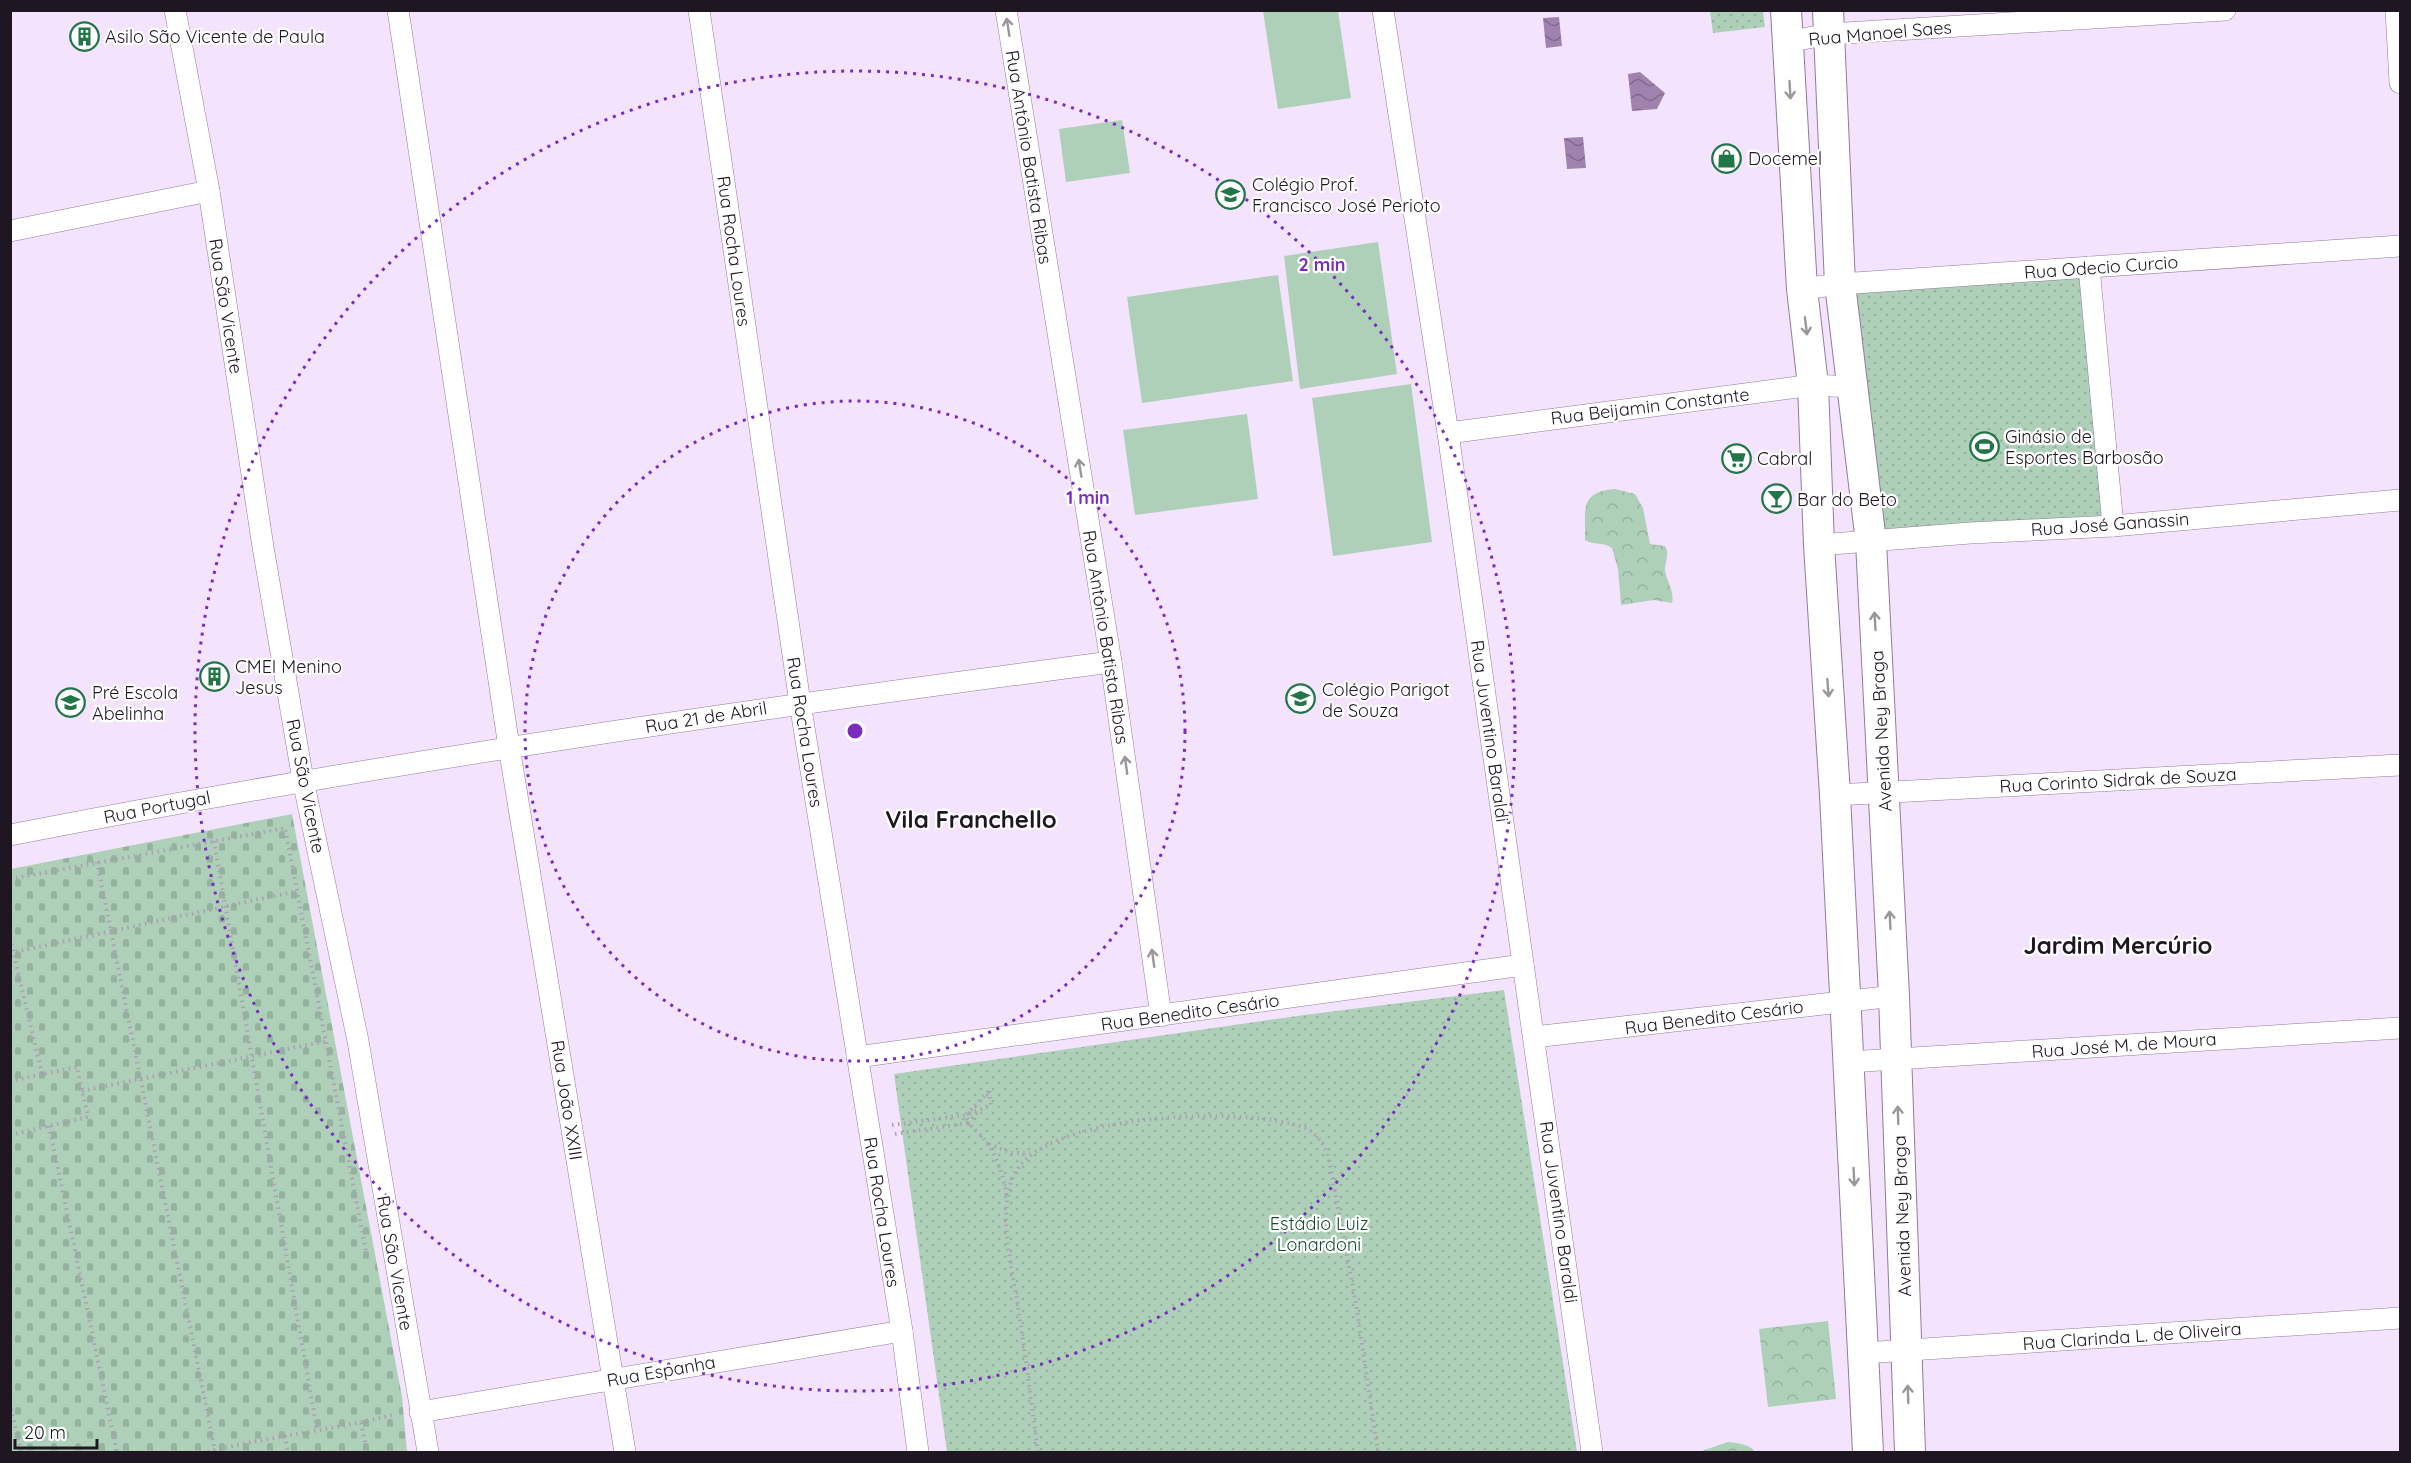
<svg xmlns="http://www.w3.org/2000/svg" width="2411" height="1463" viewBox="0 0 2411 1463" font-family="Quicksand,sans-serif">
	<defs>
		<pattern id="forest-crowns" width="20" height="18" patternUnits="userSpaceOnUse" patternTransform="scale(1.5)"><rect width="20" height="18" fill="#aed0b9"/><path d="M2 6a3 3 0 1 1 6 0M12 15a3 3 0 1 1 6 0" fill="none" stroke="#95b29f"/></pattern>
		<pattern id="cemetery-stones" width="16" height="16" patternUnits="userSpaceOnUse" patternTransform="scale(1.5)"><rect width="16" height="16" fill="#aed0b9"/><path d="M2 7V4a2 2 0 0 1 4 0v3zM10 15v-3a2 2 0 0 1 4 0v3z" fill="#95b29f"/></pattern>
		<pattern id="park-dots" width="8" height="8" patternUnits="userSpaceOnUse" patternTransform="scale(1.5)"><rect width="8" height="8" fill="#aed0b9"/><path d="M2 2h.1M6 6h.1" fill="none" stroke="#95b29f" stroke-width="1.8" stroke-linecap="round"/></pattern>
		<pattern id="water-waves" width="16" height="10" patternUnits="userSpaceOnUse" patternTransform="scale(1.5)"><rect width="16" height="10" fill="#a082ae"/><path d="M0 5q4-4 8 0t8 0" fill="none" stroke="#82698d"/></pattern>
	</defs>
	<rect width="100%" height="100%" fill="#f4e3fd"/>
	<g fill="#aed0b9">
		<path d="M1263,11H1338L1351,98L1278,109Z"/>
		<path d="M1122,120L1130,173L1066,182L1059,129Z"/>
		<path d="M1378,242L1397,374L1300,389L1284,256Z"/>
		<path d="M1278,275L1293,381L1142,403L1127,297Z"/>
		<path d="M1411,384L1432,542L1333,556L1312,398Z"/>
		<path d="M1247,414L1258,499L1135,515L1123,430Z"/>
	</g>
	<g fill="url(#forest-crowns)">
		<path d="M1615,489L1635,494L1643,508L1650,544L1665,546C1670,555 1665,560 1665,570C1666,581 1675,591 1672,603L1654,600L1621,605L1618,569L1612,548C1602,541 1595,546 1585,540C1586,511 1578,492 1615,489Z"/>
		<path d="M1828,1321L1836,1399L1768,1407L1759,1329Z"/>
		<path d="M1728,1442C1737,1443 1750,1444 1755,1452H1699Z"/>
	</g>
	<path fill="url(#cemetery-stones)" d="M292,814L402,1397L407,1452H11V869Z"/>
	<g fill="url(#park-dots)">
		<path d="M1710,11H1763L1765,27L1713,33Z"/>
		<path d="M2084,272L2106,520L1875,538L1850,291Z"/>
		<path d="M1504,990L1577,1452H947L894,1074L1304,1015Z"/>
	</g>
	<g fill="url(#water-waves)">
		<path d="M1559,17L1562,46L1546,48L1543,18Z"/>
		<path d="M1640,72L1665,93L1657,109L1632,111L1628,74Z"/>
		<path d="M1583,137L1586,168L1567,169L1564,138Z"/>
	</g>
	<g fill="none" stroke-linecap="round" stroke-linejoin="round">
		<defs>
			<g id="street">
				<path d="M175,10L209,191L263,547L303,780L358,1041L428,1452"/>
				<path d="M398,10L509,747L625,1452"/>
				<path d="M699,10L800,703L902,1331L918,1452"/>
				<path d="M1006,10L1111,662L1161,1016"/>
				<path d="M1383,10L1448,433L1592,1452"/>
				<path d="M2396,10L2400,83"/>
				<path d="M1787,42L1829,34L2225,10"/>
				<path d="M10,231L209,191"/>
				<path d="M2089,267L2113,526"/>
				<path d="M1802,289L1840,284L2400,246"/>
				<path d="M1448,433L1813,385L1852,387"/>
				<path d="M1819,545L1970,533L2113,526L2400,500"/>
				<path d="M1835,795L2400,765"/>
				<path d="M10,835C375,764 743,710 1111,662"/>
				<path d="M1534,1037L1894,996"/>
				<path d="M857,1057L1523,965"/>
				<path d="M1848,1062L2400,1028"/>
				<path d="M1863,1353L2400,1318"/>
				<path d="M420,1412L902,1331"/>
			</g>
			<g id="secondary">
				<path d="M1786,10L1802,289L1813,385L1819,545L1835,795L1868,1452"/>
				<path d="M1828,10L1840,284L1871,542L1894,996L1910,1452"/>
			</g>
		</defs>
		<use href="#street" stroke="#907c9a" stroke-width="22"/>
		<use href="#secondary" stroke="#907c9a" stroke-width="32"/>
		<g stroke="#ac9eb3" stroke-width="4" stroke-dasharray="1.5 4.5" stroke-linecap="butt">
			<path d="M214,841L317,1430"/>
			<path d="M97,862L215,1451"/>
			<path d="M10,879L285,828L367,1257"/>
			<path d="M10,938L42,1074"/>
			<path d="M10,953L297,891"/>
			<path d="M10,1081L77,1067L88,1117L10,1135"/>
			<path d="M82,1091L327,1041"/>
			<path d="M989,1091L991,1105L966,1115Z"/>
			<path d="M968,1123L979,1110"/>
			<path d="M892,1125L966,1115L968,1123"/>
			<path d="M49,1126L117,1452"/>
			<path d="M895,1134L968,1123C994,1145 1001,1165 1007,1197"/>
			<path d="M989,1144L1011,1153H1030"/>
			<path d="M10,1403L21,1452"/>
			<path d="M361,1423L367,1452"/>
			<path d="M285,1436L288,1452"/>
			<path d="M208,1452C270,1436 334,1430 396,1414"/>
			<path d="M1038,1452C1032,1406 1026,1360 1019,1313C1013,1271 998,1220 1012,1179C1036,1112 1248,1105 1305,1128C1317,1133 1322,1143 1328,1154L1356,1304L1378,1452"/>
		</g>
		<use href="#street" stroke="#fff" stroke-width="21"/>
		<use href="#secondary" stroke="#fff" stroke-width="30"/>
	</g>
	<defs><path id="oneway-shaft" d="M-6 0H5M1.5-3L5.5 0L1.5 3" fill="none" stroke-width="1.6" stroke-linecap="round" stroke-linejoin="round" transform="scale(1.5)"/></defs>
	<g stroke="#9a969b">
		<use href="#oneway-shaft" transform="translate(1008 27) rotate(-99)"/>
		<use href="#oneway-shaft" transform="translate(1790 90) rotate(87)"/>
		<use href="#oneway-shaft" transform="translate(1806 326) rotate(83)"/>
		<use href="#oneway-shaft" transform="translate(1080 468) rotate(-99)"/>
		<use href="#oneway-shaft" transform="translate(1875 621) rotate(-93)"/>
		<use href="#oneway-shaft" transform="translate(1828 688) rotate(86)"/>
		<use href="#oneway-shaft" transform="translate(1126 765) rotate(-98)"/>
		<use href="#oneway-shaft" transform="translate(1890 920) rotate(-93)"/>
		<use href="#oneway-shaft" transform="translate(1153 958) rotate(-98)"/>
		<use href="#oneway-shaft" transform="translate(1898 1115) rotate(-92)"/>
		<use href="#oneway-shaft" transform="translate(1854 1177) rotate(87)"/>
		<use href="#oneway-shaft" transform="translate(1908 1394) rotate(-92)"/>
	</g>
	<g fill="none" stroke="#7b2cbf" stroke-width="3" stroke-dasharray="3 6">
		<circle cx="855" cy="731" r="330"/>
		<circle cx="855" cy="731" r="660"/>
	</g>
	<defs>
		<symbol id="building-ring" viewBox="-11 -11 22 22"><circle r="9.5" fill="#fff" stroke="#217547" stroke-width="1.5"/><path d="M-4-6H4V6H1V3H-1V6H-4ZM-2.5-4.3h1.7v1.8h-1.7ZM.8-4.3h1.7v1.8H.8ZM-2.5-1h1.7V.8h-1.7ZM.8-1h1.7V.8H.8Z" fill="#217547"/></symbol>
		<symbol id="shop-ring" viewBox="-11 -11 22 22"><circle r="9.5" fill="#fff" stroke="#217547" stroke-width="1.5"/><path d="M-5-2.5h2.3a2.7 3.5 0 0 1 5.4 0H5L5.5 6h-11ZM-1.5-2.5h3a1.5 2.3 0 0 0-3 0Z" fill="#217547"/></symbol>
		<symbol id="school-ring" viewBox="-11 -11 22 22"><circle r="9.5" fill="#fff" stroke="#217547" stroke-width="1.5"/><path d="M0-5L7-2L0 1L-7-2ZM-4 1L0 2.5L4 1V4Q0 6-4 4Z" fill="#217547"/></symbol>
		<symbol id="stadium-ring" viewBox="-11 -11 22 22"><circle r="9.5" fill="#fff" stroke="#217547" stroke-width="1.5"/><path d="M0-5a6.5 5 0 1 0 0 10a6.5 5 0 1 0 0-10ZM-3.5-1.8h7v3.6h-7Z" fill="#217547"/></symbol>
		<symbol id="supermarket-ring" viewBox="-11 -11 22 22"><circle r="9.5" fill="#fff" stroke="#217547" stroke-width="1.5"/><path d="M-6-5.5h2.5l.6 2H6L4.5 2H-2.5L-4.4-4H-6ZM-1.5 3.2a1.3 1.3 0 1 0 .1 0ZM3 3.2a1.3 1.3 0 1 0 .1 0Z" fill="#217547"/></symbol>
		<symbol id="bar-ring" viewBox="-11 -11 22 22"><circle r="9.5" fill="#fff" stroke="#217547" stroke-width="1.5"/><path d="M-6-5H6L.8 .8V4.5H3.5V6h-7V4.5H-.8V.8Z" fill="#217547"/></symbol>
	</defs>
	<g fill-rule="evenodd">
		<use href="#building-ring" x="68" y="20" width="33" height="33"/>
		<use href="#shop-ring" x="1710" y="142" width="33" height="33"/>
		<use href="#school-ring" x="1214" y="178" width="33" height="33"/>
		<use href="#stadium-ring" x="1968" y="430" width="33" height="33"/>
		<use href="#supermarket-ring" x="1720" y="442" width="33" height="33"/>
		<use href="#bar-ring" x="1760" y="482" width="33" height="33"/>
		<use href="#building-ring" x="198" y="660" width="33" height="33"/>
		<use href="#school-ring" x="1284" y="682" width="33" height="33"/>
		<use href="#school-ring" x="54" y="686" width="33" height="33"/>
	</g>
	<g text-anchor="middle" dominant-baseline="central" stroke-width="4.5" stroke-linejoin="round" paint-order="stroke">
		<g font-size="18" fill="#1e1621" stroke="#fff">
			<text transform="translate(1880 33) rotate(-5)">Rua Manoel Saes</text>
			<text transform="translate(1029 157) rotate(81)">Rua Antônio Batista Ribas</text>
			<text transform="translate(734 251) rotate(82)">Rua Rocha Loures</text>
			<text transform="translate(2101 267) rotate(-4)">Rua Odecio Curcio</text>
			<text transform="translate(226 306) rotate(81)">Rua São Vicente</text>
			<text transform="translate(1650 406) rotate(-7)">Rua Beijamin Constante</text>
			<text transform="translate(2110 524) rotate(-4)">Rua José Ganassin</text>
			<text transform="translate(1106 637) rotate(81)">Rua Antônio Batista Ribas</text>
			<text transform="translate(706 717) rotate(-9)">Rua 21 de Abril</text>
			<text transform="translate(1490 731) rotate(82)">Rua Juventino Baraldi</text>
			<text transform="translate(1881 731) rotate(-93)">Avenida Ney Braga</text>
			<text transform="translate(805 732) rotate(81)">Rua Rocha Loures</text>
			<text transform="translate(2118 780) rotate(-3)">Rua Corinto Sidrak de Souza</text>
			<text transform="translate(306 786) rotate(79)">Rua São Vicente</text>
			<text transform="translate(157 807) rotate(-11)">Rua Portugal</text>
			<text transform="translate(1190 1012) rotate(-8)">Rua Benedito Cesário</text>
			<text transform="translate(1714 1017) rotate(-7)">Rua Benedito Cesário</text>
			<text transform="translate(2124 1045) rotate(-4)">Rua José M. de Moura</text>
			<text transform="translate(567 1100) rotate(81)">Rua João XXIII</text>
			<text transform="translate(882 1212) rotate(81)">Rua Rocha Loures</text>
			<text transform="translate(1559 1212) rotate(82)">Rua Juventino Baraldi</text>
			<text transform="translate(1902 1216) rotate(-92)">Avenida Ney Braga</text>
			<text transform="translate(395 1263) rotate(80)">Rua São Vicente</text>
			<text transform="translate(2132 1336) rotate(-4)">Rua Clarinda L. de Oliveira</text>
			<text transform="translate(661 1371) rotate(-10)">Rua Espanha</text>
		</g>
		<g font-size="18" fill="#1e1621" stroke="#fff" text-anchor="start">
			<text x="105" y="36">Asilo São Vicente de Paula</text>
			<text x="1748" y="158">Docemel</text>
			<text x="1252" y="184">Colégio Prof.<tspan x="1252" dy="21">Francisco José Perioto</tspan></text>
			<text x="2005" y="436">Ginásio de<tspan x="2005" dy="21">Esportes Barbosão</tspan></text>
			<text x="1757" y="458">Cabral</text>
			<text x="1797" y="499">Bar do Beto</text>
			<text x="235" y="666">CMEI Menino<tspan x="235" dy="21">Jesus</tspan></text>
			<text x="1322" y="689">Colégio Parigot<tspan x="1322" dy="21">de Souza</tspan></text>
			<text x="92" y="692">Pré Escola<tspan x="92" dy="21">Abelinha</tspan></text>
		</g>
		<g font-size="18" fill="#114e2d" stroke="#fff">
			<text x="1319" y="1223">Estádio Luiz<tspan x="1319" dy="21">Lonardoni</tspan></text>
		</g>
		<g font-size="24" font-weight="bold" fill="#1e1621" stroke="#fff">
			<text x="971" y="819">Vila Franchello</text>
			<text x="2118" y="945">Jardim Mercúrio</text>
		</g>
	</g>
	<circle cx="855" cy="731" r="9" fill="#7b2cbf" stroke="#fff" stroke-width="3"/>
	<g font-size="18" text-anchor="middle" font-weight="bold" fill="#7b2cbf" stroke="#fff" stroke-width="4.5" stroke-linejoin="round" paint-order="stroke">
		<text x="1322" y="271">2 min</text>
		<text x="1088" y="504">1 min</text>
	</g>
	<rect width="2411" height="1463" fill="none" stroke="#1e1621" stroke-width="24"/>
	<path d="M15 1439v9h82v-9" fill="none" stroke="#1e1621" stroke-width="3"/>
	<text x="24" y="1439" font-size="18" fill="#1e1621" stroke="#ffffff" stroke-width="4.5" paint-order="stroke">20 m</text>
</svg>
